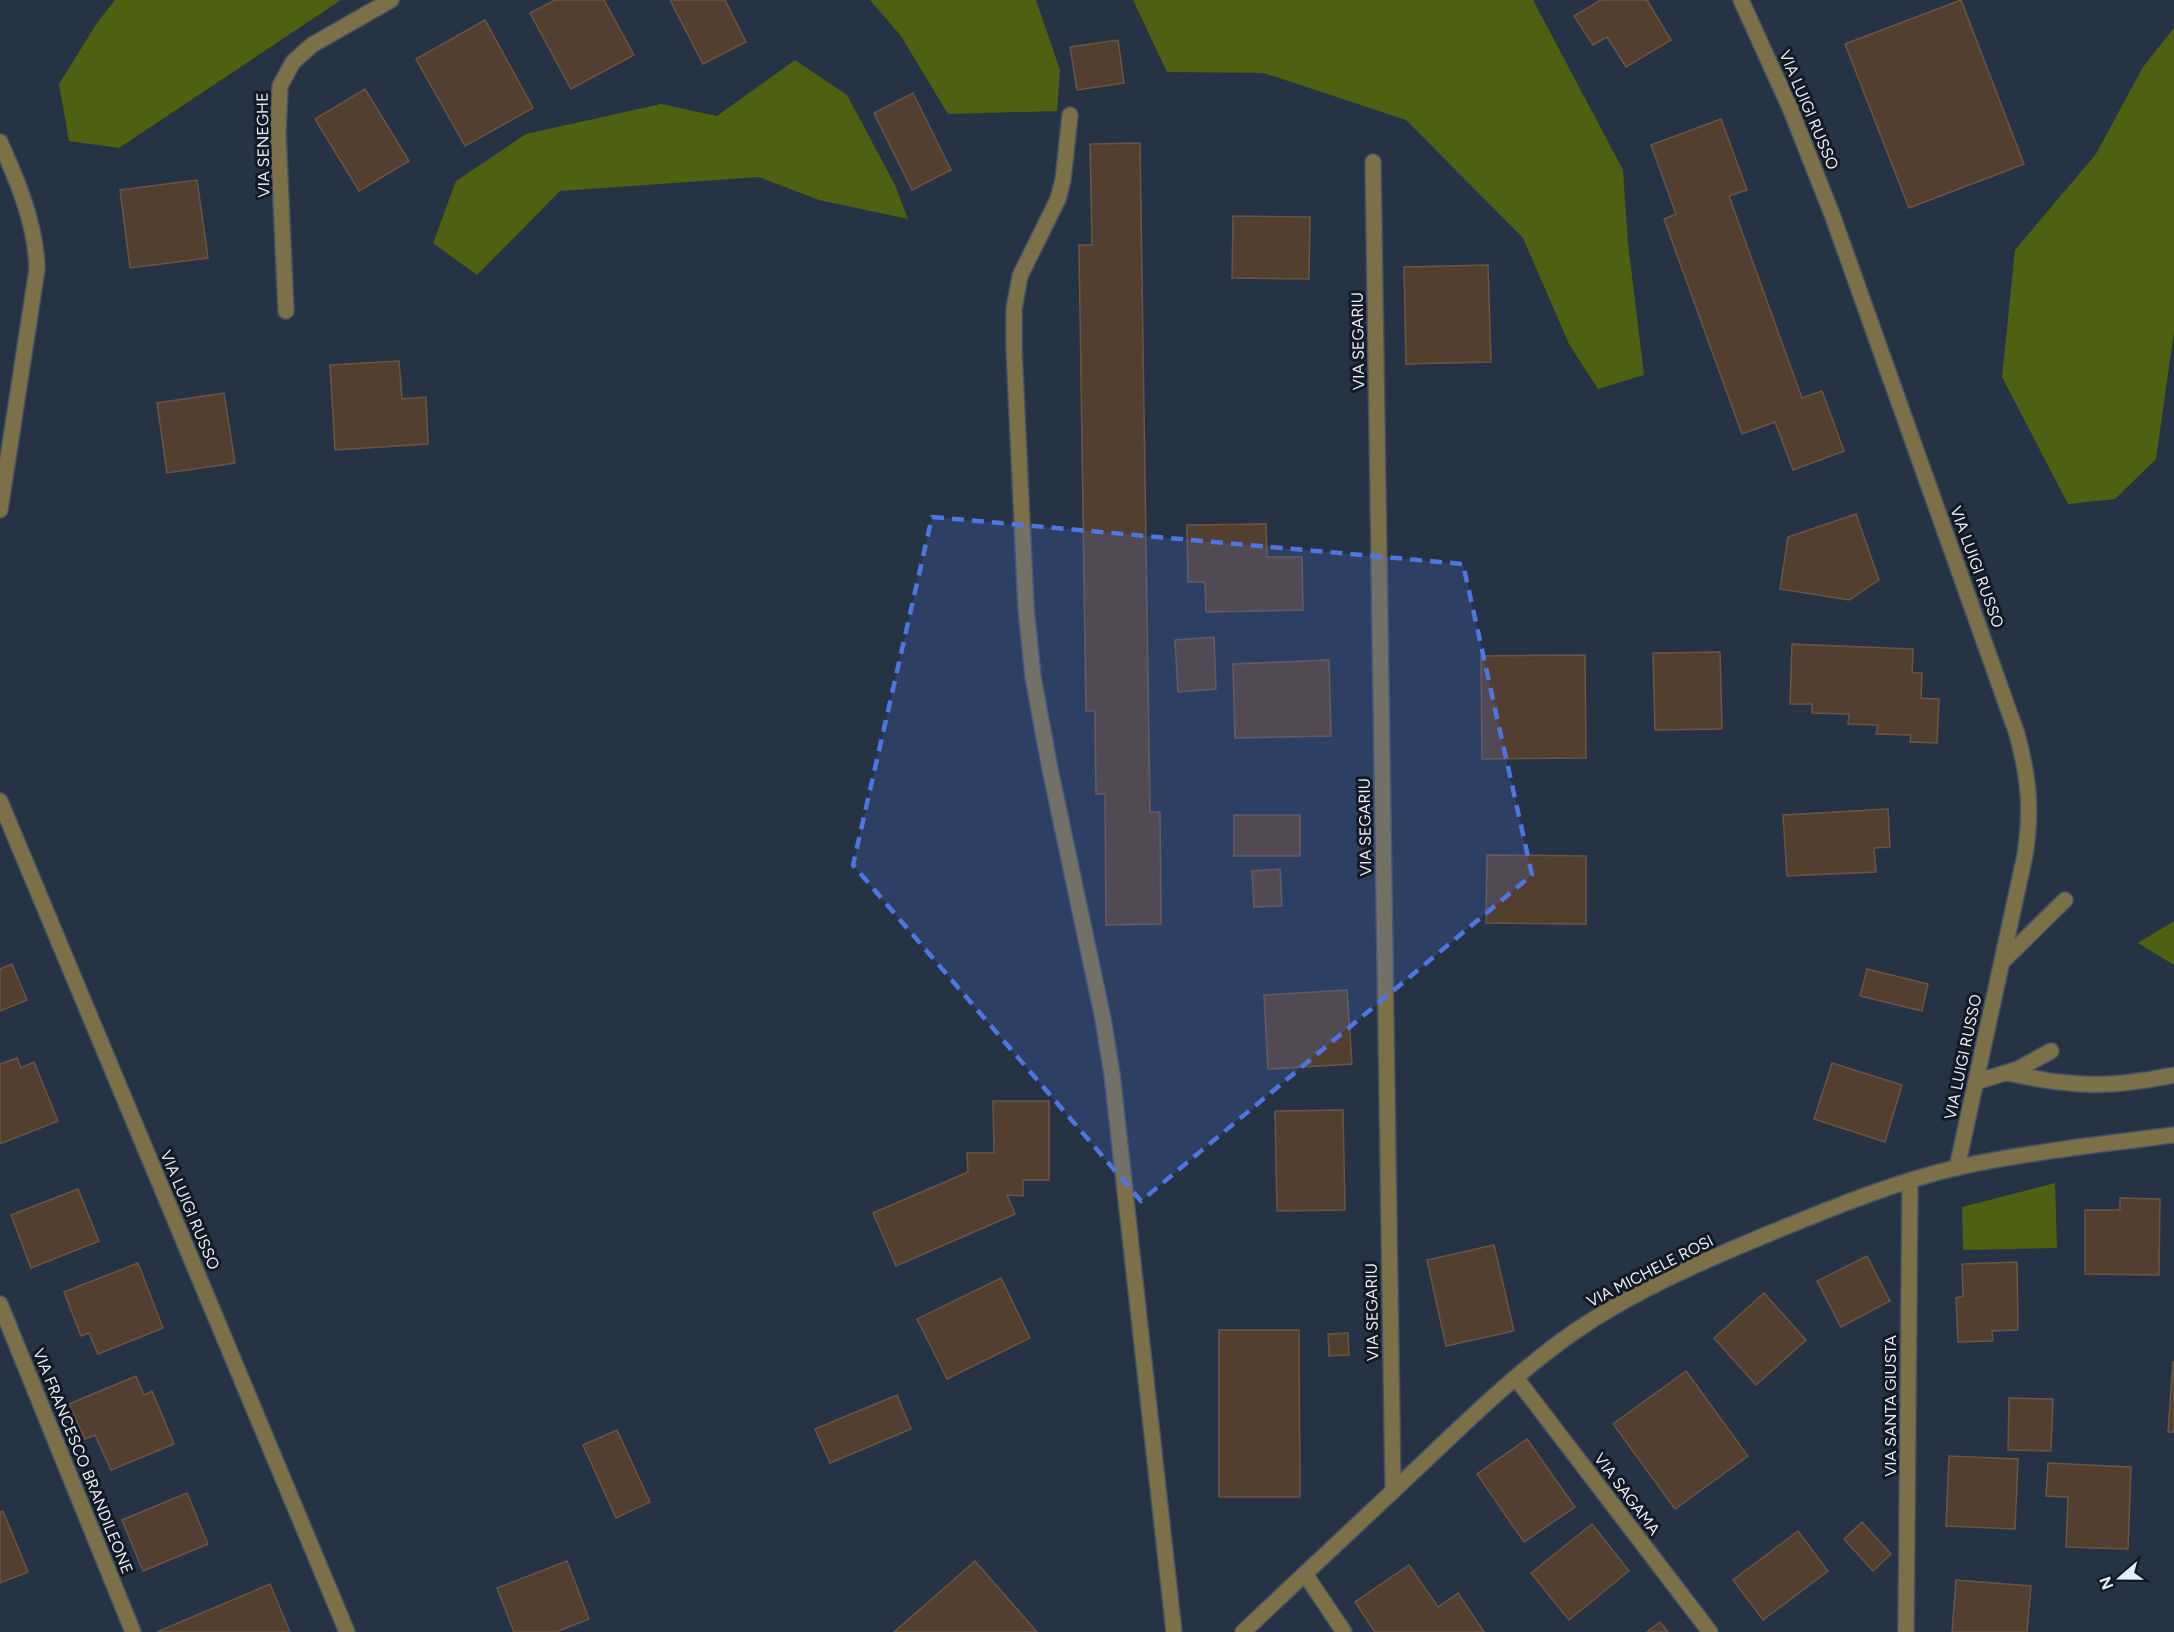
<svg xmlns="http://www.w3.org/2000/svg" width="2174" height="1632" viewBox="0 0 2174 1632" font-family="Figtree,sans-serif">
	<rect width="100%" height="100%" fill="#253345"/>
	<g fill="#4e6113">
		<path d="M115,0H341L119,148L69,141L59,84L97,23Z"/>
		<path d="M870,0H1036L1060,70L1057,111L948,114L901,36Z"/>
		<path d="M1133,0H1533L1623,170L1628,243L1644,375L1598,389L1569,344L1523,238L1406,120L1264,73L1167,72Z"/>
		<path d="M2174,28V331L2156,459L2115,499L2068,504L2002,377L2015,250L2096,154L2143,67Z"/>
		<path d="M795,60L847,95L895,185L908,219L819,200L759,177L560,191L477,275L433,243L456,181L526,134L661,104L717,116Z"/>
		<path d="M2174,921V965L2138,943Z"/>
		<path d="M2055,1183L2057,1248L1963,1250L1962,1207Z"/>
	</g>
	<g fill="#533f2f" stroke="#6a5545" stroke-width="1.5">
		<path d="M555,0H604L634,55L571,89L530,13Z"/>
		<path d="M670,0H725L746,42L703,64Z"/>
		<path d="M1601,0H1647L1671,40L1626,67L1607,37L1593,45L1574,16Z"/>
		<path d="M1961,0L2024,164L1909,208L1845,44Z"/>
		<path d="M485,20L533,108L465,146L416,59Z"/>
		<path d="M1118,40L1124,83L1077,90L1070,47Z"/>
		<path d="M365,89L409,161L359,191L315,119Z"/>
		<path d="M913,93L951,170L912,190L874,113Z"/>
		<path d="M1721,119L1747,190L1729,196L1802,398L1822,391L1844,451L1793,470L1775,422L1742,434L1664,219L1676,214L1651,145Z"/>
		<path d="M1140,143L1150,812H1160L1161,924L1106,925L1105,794H1096L1095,711H1086L1079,245H1092L1090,144Z"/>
		<path d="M197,180L208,258L130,268L120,190Z"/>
		<path d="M1233,216L1310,217L1309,279L1232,278Z"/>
		<path d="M1488,265L1491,362L1406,364L1404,267Z"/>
		<path d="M399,361L402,399L426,397L428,444L335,450L330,365Z"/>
		<path d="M224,393L235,463L167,473L157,403Z"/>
		<path d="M1856,514L1879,580L1849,600L1780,589L1788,537Z"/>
		<path d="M1266,524L1267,557H1302L1303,610L1206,612L1205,582H1188L1187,525Z"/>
		<path d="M1214,637L1216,689L1178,692L1175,640Z"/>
		<path d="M1792,644L1913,649L1912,673H1922L1921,698L1939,699L1937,743L1910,742L1911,735L1876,734L1878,725L1848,724L1849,714L1812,713V704H1790Z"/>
		<path d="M1720,652L1722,729L1655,730L1653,653Z"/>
		<path d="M1585,655L1586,758L1482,759L1481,656Z"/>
		<path d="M1329,660L1331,736L1235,738L1233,664Z"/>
		<path d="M1888,809L1890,847L1874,848L1876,872L1787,876L1783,815Z"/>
		<rect x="1234" y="815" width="66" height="41"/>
		<path d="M1487,855L1586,856V924L1486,923Z"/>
		<path d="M1280,869L1282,906L1254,907L1252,871Z"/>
		<path d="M12,964L27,1000L0,1011V969Z"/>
		<path d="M1867,969L1928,984L1922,1011L1860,996Z"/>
		<path d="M1347,990L1352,1064L1268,1069L1264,995Z"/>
		<path d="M17,1058L21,1068L34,1062L58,1121L0,1144V1064Z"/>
		<path d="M1832,1063L1902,1085L1885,1142L1814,1119Z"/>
		<path d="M993,1101H1049V1180H1023V1196L1007,1195L1015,1214L896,1266L873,1213L968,1172L967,1153H994Z"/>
		<path d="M1343,1110L1345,1210L1277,1211L1275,1111Z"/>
		<path d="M78,1189L99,1241L31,1268L11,1215Z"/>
		<path d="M2120,1198L2160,1199L2159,1275L2085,1274V1210H2120Z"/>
		<path d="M1494,1245L1514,1331L1446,1346L1427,1260Z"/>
		<path d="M1867,1256L1890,1301L1841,1327L1817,1281Z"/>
		<path d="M2017,1262L2018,1330L1992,1331L1993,1341L1958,1342L1956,1298L1963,1296L1962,1264Z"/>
		<path d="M138,1263L163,1328L98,1354L89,1333L81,1336L64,1292Z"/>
		<path d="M1001,1278L1030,1338L947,1379L917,1319Z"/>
		<path d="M1764,1293L1806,1340L1756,1385L1714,1338Z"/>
		<path d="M1219,1330H1299L1300,1497H1219Z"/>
		<path d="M1348,1333L1349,1355L1329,1356L1328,1334Z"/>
		<path d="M2173,1362H2174V1432H2168Z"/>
		<path d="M1686,1371L1748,1456L1675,1509L1613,1424Z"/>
		<path d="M136,1376L144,1395L152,1391L174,1444L111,1470L95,1435L85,1439L69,1404Z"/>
		<path d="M897,1395L911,1429L830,1463L815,1429Z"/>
		<path d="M2009,1398L2053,1399L2051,1451L2008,1450Z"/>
		<path d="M617,1430L650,1502L616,1518L583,1445Z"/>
		<path d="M1527,1439L1575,1507L1524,1542L1477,1474Z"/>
		<path d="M1949,1456L2018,1459L2015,1529L1946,1526Z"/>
		<path d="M2048,1463L2131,1467L2128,1549L2066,1547L2068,1497L2046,1496Z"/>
		<path d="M187,1493L208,1544L143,1571L122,1520Z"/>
		<path d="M3,1511L28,1572L0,1583V1512Z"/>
		<path d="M1862,1522L1891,1554L1873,1571L1844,1539Z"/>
		<path d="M1592,1524L1629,1571L1569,1620L1531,1573Z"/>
		<path d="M1798,1531L1828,1571L1763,1620L1733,1580Z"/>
		<path d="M567,1561L589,1619L556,1632H514L497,1588Z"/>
		<path d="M975,1561L1037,1632H894Z"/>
		<path d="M1409,1565L1438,1607L1458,1593L1484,1632H1375L1355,1602Z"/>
		<path d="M1956,1580L2031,1586L2027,1632H1952Z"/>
		<path d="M270,1584L290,1632H157Z"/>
		<path d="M1660,1622L1668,1632H1647Z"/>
	</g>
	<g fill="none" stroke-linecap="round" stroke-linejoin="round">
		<defs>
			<path id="service" d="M2007,1073C2041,1080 2074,1086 2109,1084C2131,1083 2153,1079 2174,1075"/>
			<g id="minor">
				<path d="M1741,0L1790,108L1833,217L2017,734C2029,779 2032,809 2025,855L1957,1168"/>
				<path d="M1070,115L1063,180L1058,199L1020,276L1014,309V349L1026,608L1033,677L1050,769L1103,1019L1112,1074L1174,1632"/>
				<path d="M0,142C18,182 36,225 37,269L0,510"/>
				<path d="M1373,162L1393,1490"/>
				<path d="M286,311L278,134L280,86L293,62L312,45L391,0"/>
				<path d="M0,801L347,1632"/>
				<path d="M2003,961L2065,900"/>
				<path d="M1976,1082L2018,1069L2051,1051"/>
				<path d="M0,1304L133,1632"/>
				<path d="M1516,1378L1710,1632"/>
				<path d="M1305,1574L1344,1632"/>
				<path d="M1906,1632L1910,1181"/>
			</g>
			<path id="tertiary" d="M1243,1632C1304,1574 1365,1517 1426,1460C1473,1415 1521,1369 1574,1332C1635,1290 1705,1260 1773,1232C1834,1207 1895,1182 1959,1167C2030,1152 2102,1144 2174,1135"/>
		</defs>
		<use href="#service" stroke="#445162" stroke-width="18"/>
		<use href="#minor" stroke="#445162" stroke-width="18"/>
		<use href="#tertiary" stroke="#445162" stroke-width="18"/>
		<use href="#service" stroke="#7c7049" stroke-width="15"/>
		<use href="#minor" stroke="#7c7049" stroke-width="15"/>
		<use href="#tertiary" stroke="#7c7049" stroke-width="15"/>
	</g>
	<path fill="#4f76e0" fill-opacity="0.2" stroke="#4f76e0" stroke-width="4.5" stroke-dasharray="12 8" stroke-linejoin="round" d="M932,517L1463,564L1532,875L1141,1201L853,865Z"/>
	<g text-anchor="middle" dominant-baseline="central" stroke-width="6" stroke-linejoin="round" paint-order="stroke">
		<g font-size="16" fill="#e5edf9" stroke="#141a23">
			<text transform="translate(1809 110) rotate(67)">VIA LUIGI RUSSO</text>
			<text transform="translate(263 145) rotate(-91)">VIA SENEGHE</text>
			<text transform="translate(1358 341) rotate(-91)">VIA SEGARIU</text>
			<text transform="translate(1977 567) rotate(70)">VIA LUIGI RUSSO</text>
			<text transform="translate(1365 827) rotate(-91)">VIA SEGARIU</text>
			<text transform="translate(1963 1057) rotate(-78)">VIA LUIGI RUSSO</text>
			<text transform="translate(190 1210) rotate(67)">VIA LUIGI RUSSO</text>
			<text transform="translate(1650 1271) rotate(-27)">VIA MICHELE ROSI</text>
			<text transform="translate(1372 1312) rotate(-91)">VIA SEGARIU</text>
			<text transform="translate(1890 1406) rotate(-90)">VIA SANTA GIUSTA</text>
			<text transform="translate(83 1461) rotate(68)">VIA FRANCESCO BRANDILEONE</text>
			<text transform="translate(1627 1494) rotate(53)">VIA SAGAMA</text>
		</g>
	</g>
	<g transform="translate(2120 1578) rotate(250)" stroke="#141a23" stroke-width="4.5" paint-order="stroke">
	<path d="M0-4.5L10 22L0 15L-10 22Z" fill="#e5edf9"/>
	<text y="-9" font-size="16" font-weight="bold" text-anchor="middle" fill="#e5edf9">N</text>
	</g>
</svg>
